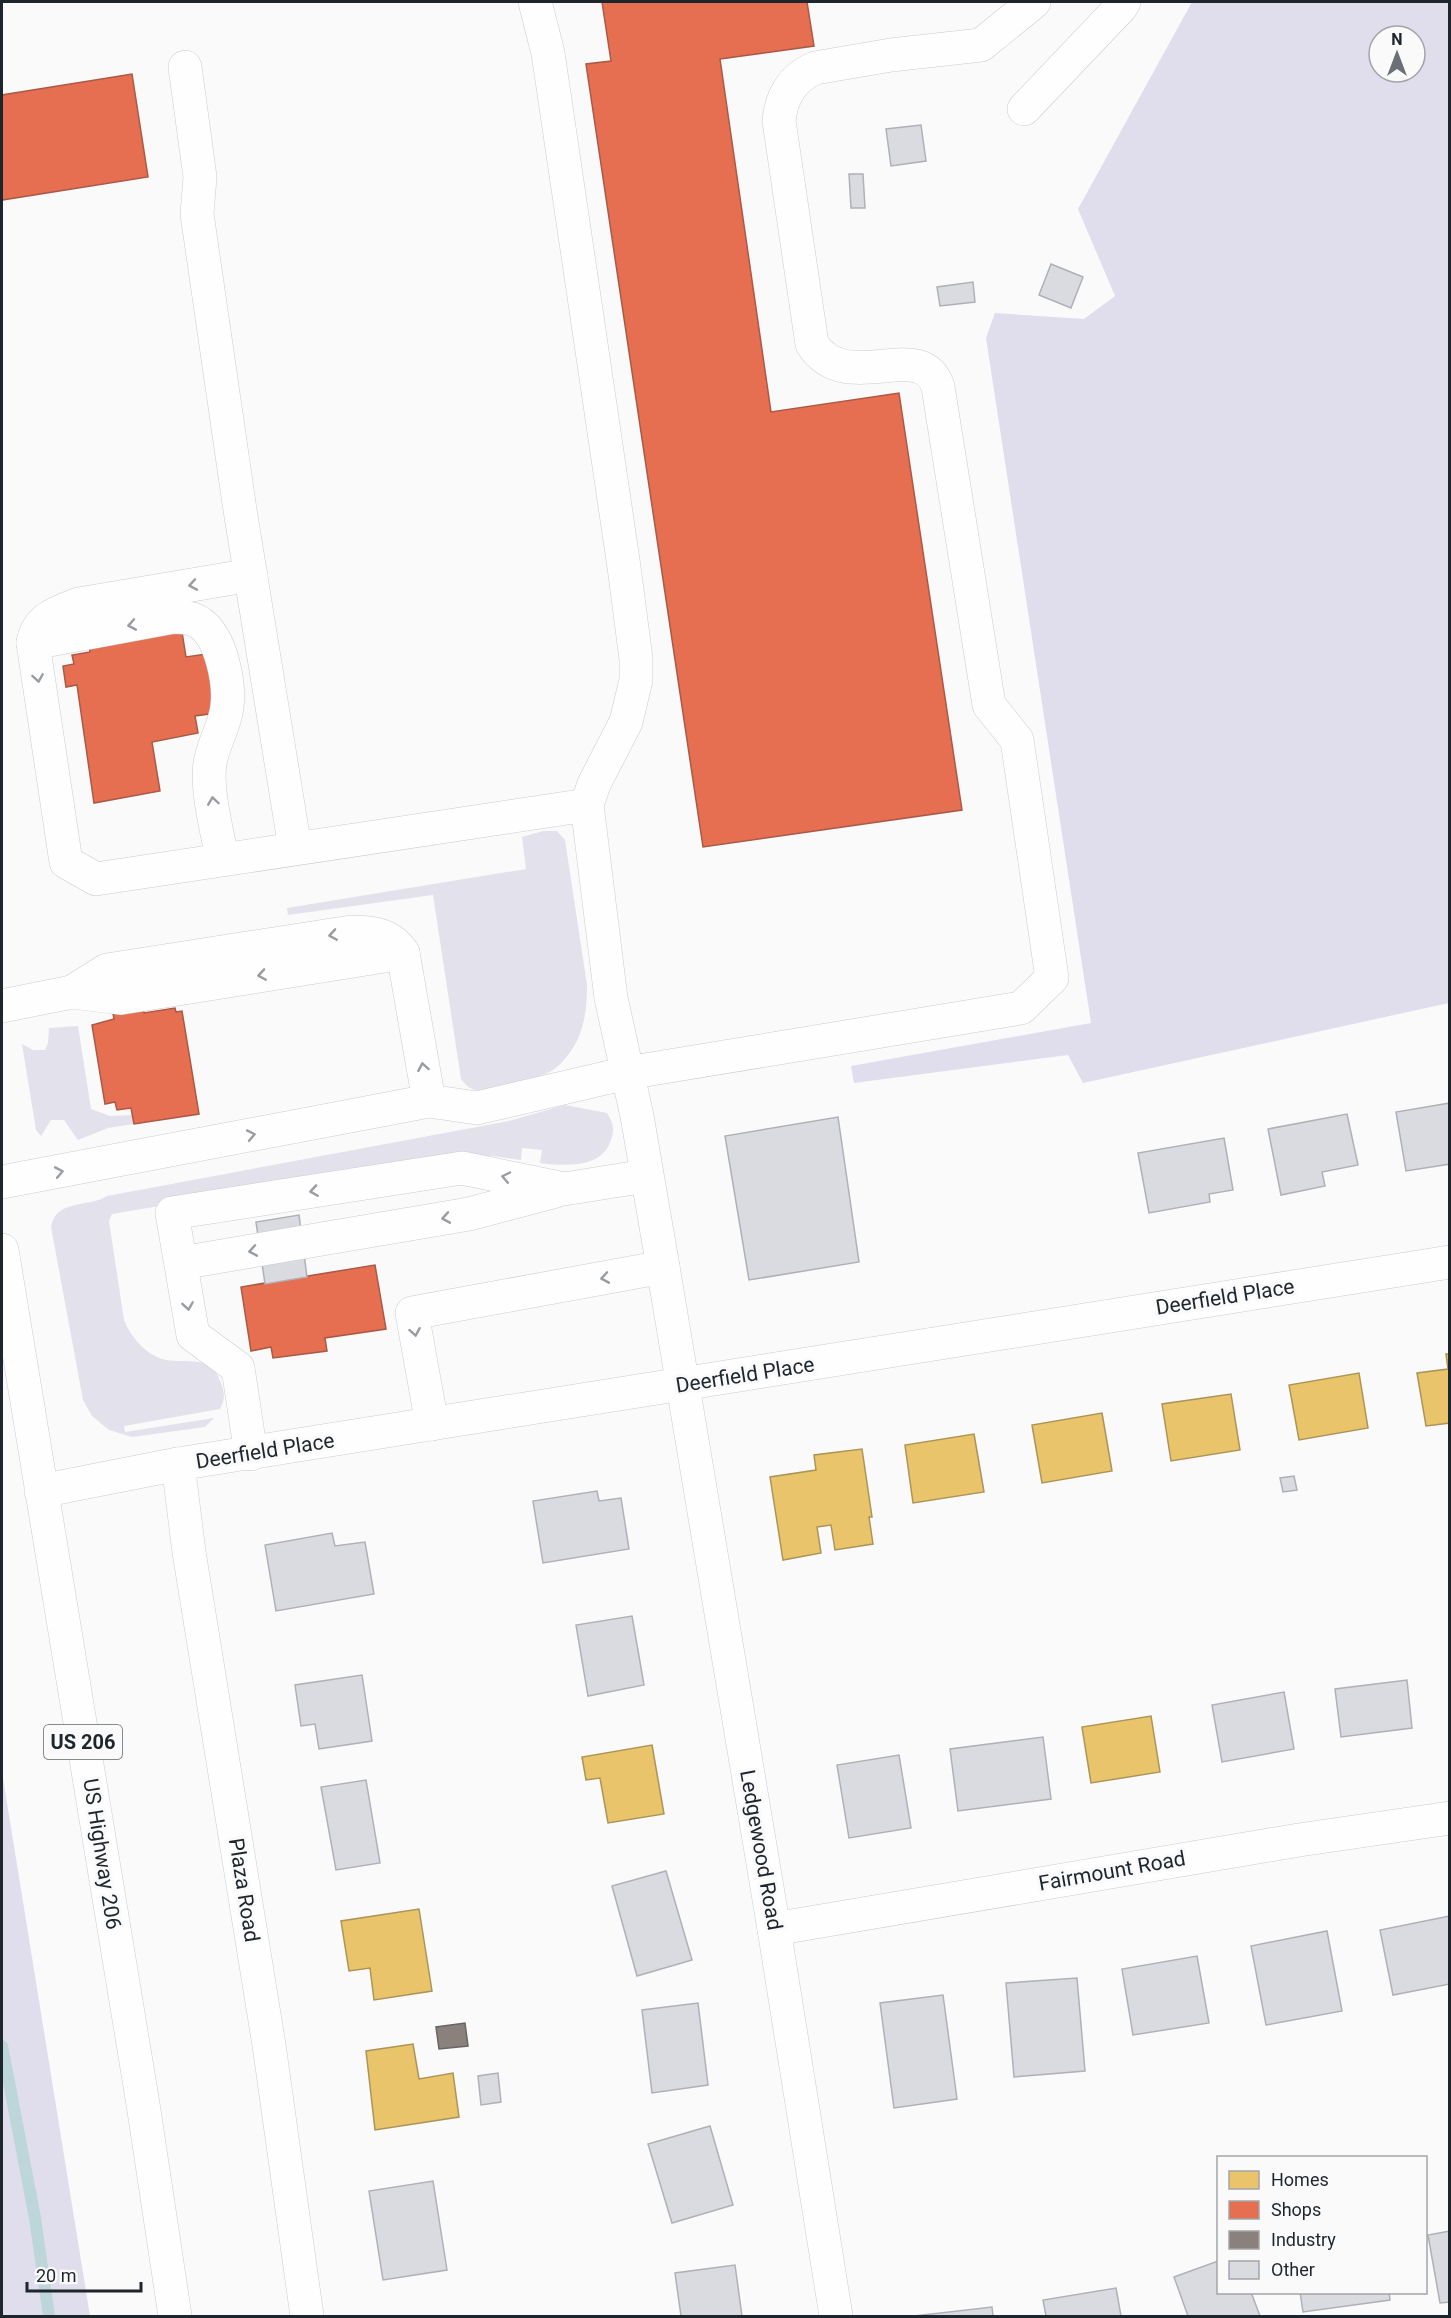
<svg xmlns="http://www.w3.org/2000/svg" width="1451" height="2318" viewBox="0 0 1451 2318" font-family="Roboto,sans-serif">
	<rect width="100%" height="100%" fill="#fafafa"/>
	<g fill="#e3e2ec">
		<path d="M543,831H557L565,840L587,985C587,1015 583,1040 562,1062C557,1068 550,1072 543,1075C534,1079 485,1091 476,1090C469,1089 465,1084 461,1079L433,895L288,915L287,908L526,869L522,837Z"/>
		<path d="M78,1026L91,1109L110,1116L132,1115L134,1124L108,1128L78,1140L64,1120H51L41,1136L36,1130L22,1044L33,1050H45L48,1043L49,1028Z"/>
		<path d="M565,1105L607,1113C613,1122 615,1129 611,1140C602,1169 564,1166 540,1163L542,1150L522,1148L521,1160L492,1156H457L112,1214L109,1221L124,1320C130,1335 142,1350 157,1357C180,1368 210,1349 221,1383C225,1393 225,1400 220,1409L124,1426L125,1432L214,1418L205,1427L132,1437L109,1430L92,1416L83,1400L51,1227C56,1199 87,1208 107,1196L509,1121Z"/>
	</g>
	<g fill="#e0dded" fill-rule="evenodd">
		<path d="M1192,2H1449V1003L1083,1083L1068,1055L854,1083L851,1066L1091,1023L986,338L995,313L1084,319L1115,296L1078,209ZM1379,36H1415V72H1379Z"/>
		<path d="M2,1772L90,2316H2Z"/>
	</g>
	<g fill="#e9c46a" stroke="#ac9458" stroke-width="1.5">
		<path d="M1446,1354H1450V1423L1426,1426L1417,1373L1448,1369Z"/>
		<path d="M1359,1373L1368,1428L1299,1440L1289,1385Z"/>
		<path d="M1231,1394L1240,1450L1171,1461L1162,1404Z"/>
		<path d="M1102,1413L1112,1471L1042,1483L1032,1425Z"/>
		<path d="M974,1434L984,1492L913,1503L905,1445Z"/>
		<path d="M862,1449L872,1517H869L873,1544L835,1550L831,1525L817,1527L821,1553L783,1560L770,1477L816,1470L814,1455Z"/>
		<path d="M1151,1716L1160,1772L1091,1783L1082,1727Z"/>
		<path d="M652,1745L664,1814L608,1823L600,1778L586,1780L582,1757Z"/>
		<path d="M419,1909L432,1991L374,2000L370,1968L349,1971L341,1921Z"/>
		<path d="M413,2044L419,2079L453,2073L459,2117L375,2130L366,2051Z"/>
	</g>
	<g fill="#e76f51" stroke="#aa5946" stroke-width="1.5">
		<path d="M602,2H807L814,46L720,59L771,412L899,393L962,810L703,847L586,64L611,61Z"/>
		<path d="M132,74L148,177L2,200V95Z"/>
		<path d="M182,632L186,657L206,654L216,713L195,716L198,733L152,742L160,791L94,803L77,685L66,687L63,666L74,664L72,655L90,652L87,634Z"/>
		<path d="M142,1002L144,1013L175,1008L176,1012L182,1011L199,1114L134,1124L131,1108L117,1110L115,1102L105,1104L92,1025L114,1019L112,1008Z"/>
		<path d="M375,1265L386,1329L325,1338L327,1351L273,1358L271,1347L251,1351L241,1287Z"/>
	</g>
	<path fill="#8a817c" stroke="#696564" stroke-width="1.5" d="M465,2023L468,2046L439,2049L436,2027Z"/>
	<g fill="none" stroke-linecap="round" stroke-linejoin="round">
		<path stroke="#bcd6da" stroke-width="12" d="M2,2046L35,2218L49,2316"/>
	</g>
	<g fill="#d9dbe0" stroke="#afb1b6" stroke-width="1.5">
		<path d="M921,125L926,161L891,166L886,129Z"/>
		<path d="M849,174H863L865,208H851Z"/>
		<path d="M1051,264L1083,277L1071,308L1039,295Z"/>
		<path d="M973,282L975,302L940,306L937,287Z"/>
		<path d="M1450,1103V1164L1406,1171L1396,1112Z"/>
		<path d="M1347,1114L1358,1165L1322,1172L1325,1186L1281,1195L1268,1129Z"/>
		<path d="M838,1117L859,1262L749,1280L725,1136Z"/>
		<path d="M1224,1138L1233,1190L1209,1194L1210,1202L1149,1213L1138,1153Z"/>
		<path d="M299,1215L307,1277L265,1284L256,1222Z"/>
		<path d="M1294,1476L1297,1490L1283,1492L1280,1478Z"/>
		<path d="M597,1491L599,1501L621,1498L629,1549L543,1563L533,1501Z"/>
		<path d="M332,1533L335,1546L365,1542L374,1594L276,1611L265,1545Z"/>
		<path d="M632,1616L644,1685L588,1696L576,1625Z"/>
		<path d="M362,1675L372,1741L319,1749L315,1724L301,1726L295,1685Z"/>
		<path d="M1407,1680L1412,1728L1341,1737L1335,1689Z"/>
		<path d="M1284,1692L1294,1749L1222,1762L1212,1705Z"/>
		<path d="M1043,1737L1051,1799L958,1811L950,1749Z"/>
		<path d="M899,1755L911,1828L849,1838L837,1765Z"/>
		<path d="M366,1780L380,1863L336,1870L321,1787Z"/>
		<path d="M666,1871L692,1960L637,1976L612,1886Z"/>
		<path d="M1450,1916V1984L1393,1995L1380,1930Z"/>
		<path d="M1327,1931L1342,2011L1266,2025L1251,1946Z"/>
		<path d="M1197,1956L1209,2023L1133,2035L1122,1969Z"/>
		<path d="M1077,1978L1085,2071L1014,2077L1006,1983Z"/>
		<path d="M943,1995L957,2099L894,2108L880,2003Z"/>
		<path d="M698,2003L708,2085L652,2093L642,2010Z"/>
		<path d="M498,2073L501,2102L481,2105L478,2076Z"/>
		<path d="M710,2126L733,2205L672,2223L648,2144Z"/>
		<path d="M433,2181L447,2270L383,2280L369,2191Z"/>
		<path d="M1450,2231V2302L1440,2303L1428,2235Z"/>
		<path d="M1218,2261V2292H1251L1260,2316H1188L1174,2277Z"/>
		<path d="M735,2265L742,2316H681L675,2273Z"/>
		<path d="M1116,2288L1121,2316H1046L1043,2300Z"/>
		<path d="M1300,2292H1389L1390,2300L1303,2312Z"/>
		<path d="M992,2307L993,2316H914Z"/>
	</g>
	<g fill="none" stroke-linecap="round" stroke-linejoin="round">
		<defs>
			<g id="minor">
				<path d="M535,2L548,53L624,567L636,659V680L626,722L594,784L587,805L611,998L637,1116L663,1267L774,1929L836,2316"/>
				<path d="M185,67L200,177L197,214L240,510L295,848"/>
				<path d="M1024,109L1121,7L1124,2"/>
				<path d="M251,575L79,604C58,612 37,618 33,643L66,862L96,879L587,805"/>
				<path d="M33,643L173,617C183,617 192,617 200,623C221,637 230,682 227,707C225,726 213,744 210,763C206,791 217,830 222,858"/>
				<path d="M72,992L121,998L403,953"/>
				<path d="M2,1006L72,992L107,970L351,932C372,932 391,934 403,953L429,1101L2,1182"/>
				<path d="M429,1101L477,1108L627,1073L1021,1008L1052,978L1017,740L989,705L938,387C921,335 847,398 812,344L779,121C781,97 792,78 815,68L891,55L981,45L1034,2"/>
				<path d="M181,1263L469,1214L556,1191"/>
				<path d="M432,1424L412,1313L663,1267"/>
				<path d="M251,1454L238,1368L193,1335L172,1213L462,1168L564,1189L646,1176"/>
				<path d="M178,1464L189,1552L269,2045L307,2316"/>
				<path d="M41,1491L178,1464L1450,1262"/>
				<path d="M774,1929L1299,1840L1450,1818"/>
			</g>
			<path id="highway" d="M2,1250L143,2104L175,2316"/>
		</defs>
		<use href="#minor" stroke="#c8ccd0" stroke-width="34"/>
		<use href="#highway" stroke="#c8ccd0" stroke-width="34"/>
		<use href="#minor" stroke="#fefefe" stroke-width="33"/>
		<use href="#highway" stroke="#fefefe" stroke-width="33"/>
	</g>
	<defs><path id="oneway-chevron" d="M-2-3.5L2.5 0L-2 3.5" fill="none" stroke-width="1.6" stroke-linecap="round" stroke-linejoin="round" transform="scale(1.5)"/></defs>
	<g stroke="#999ca0">
		<use href="#oneway-chevron" transform="translate(193 585) rotate(170)"/>
		<use href="#oneway-chevron" transform="translate(132 625) rotate(170)"/>
		<use href="#oneway-chevron" transform="translate(38 678) rotate(81)"/>
		<use href="#oneway-chevron" transform="translate(213 801) rotate(-98)"/>
		<use href="#oneway-chevron" transform="translate(333 935) rotate(171)"/>
		<use href="#oneway-chevron" transform="translate(262 975) rotate(171)"/>
		<use href="#oneway-chevron" transform="translate(423 1067) rotate(-100)"/>
		<use href="#oneway-chevron" transform="translate(251 1135) rotate(-11)"/>
		<use href="#oneway-chevron" transform="translate(59 1172) rotate(-11)"/>
		<use href="#oneway-chevron" transform="translate(506 1177) rotate(-168)"/>
		<use href="#oneway-chevron" transform="translate(314 1191) rotate(171)"/>
		<use href="#oneway-chevron" transform="translate(446 1218) rotate(170)"/>
		<use href="#oneway-chevron" transform="translate(253 1251) rotate(170)"/>
		<use href="#oneway-chevron" transform="translate(605 1278) rotate(170)"/>
		<use href="#oneway-chevron" transform="translate(188 1306) rotate(81)"/>
		<use href="#oneway-chevron" transform="translate(415 1332) rotate(80)"/>
	</g>
	<g text-anchor="middle" dominant-baseline="central" stroke-width="6" stroke-linejoin="round" paint-order="stroke">
		<rect fill="#fafafa" stroke="#5f656a" stroke-width="1.5" x="44" y="1725" width="78" height="34" rx="4.5"/>
		<g font-size="20" font-weight="bold" fill="#1d252d">
			<text x="83" y="1742">US 206</text>
		</g>
		<g font-size="21" fill="#1d252d" stroke="#fafafa">
			<text transform="translate(1225 1297) rotate(-9)">Deerfield Place</text>
			<text transform="translate(745 1375) rotate(-9)">Deerfield Place</text>
			<text transform="translate(265 1451) rotate(-9)">Deerfield Place</text>
			<text transform="translate(761 1850) rotate(80)">Ledgewood Road</text>
			<text transform="translate(102 1854) rotate(81)">US Highway 206</text>
			<text transform="translate(1112 1871) rotate(-10)">Fairmount Road</text>
			<text transform="translate(244 1890) rotate(81)">Plaza Road</text>
		</g>
	</g>
	<rect width="1451" height="2318" fill="none" stroke="#1d252d" stroke-width="6"/>
	<rect x="1217" y="2156" width="210" height="138" fill="#fafafa" stroke="#a2a5a8" stroke-width="1.5"/>
	<rect x="1229" y="2171" width="30" height="18" fill="#e9c46a" stroke="#a2a5a8" stroke-width="1.5"/>
	<text x="1271" y="2186" font-size="18" fill="#1d252d">Homes</text>
	<rect x="1229" y="2201" width="30" height="18" fill="#e76f51" stroke="#a2a5a8" stroke-width="1.5"/>
	<text x="1271" y="2216" font-size="18" fill="#1d252d">Shops</text>
	<rect x="1229" y="2231" width="30" height="18" fill="#8a817c" stroke="#a2a5a8" stroke-width="1.5"/>
	<text x="1271" y="2246" font-size="18" fill="#1d252d">Industry</text>
	<rect x="1229" y="2261" width="30" height="18" fill="#d9dbe0" stroke="#a2a5a8" stroke-width="1.5"/>
	<text x="1271" y="2276" font-size="18" fill="#1d252d">Other</text>
	<g transform="translate(1397 54)"><circle r="28" fill="#fafafa" stroke="#a2a5a8" stroke-width="1.5"/>
	<path d="M0-4.5L10 22L0 15L-10 22Z" fill="#6a7075"/>
	<text y="-9" font-size="16" font-weight="bold" text-anchor="middle" fill="#1d252d">N</text>
	</g>
	<path d="M27 2282v9h114v-9" fill="none" stroke="#1d252d" stroke-width="3"/>
	<text x="36" y="2282" font-size="18" fill="#1d252d" stroke="#fafafa" stroke-width="4.5" paint-order="stroke">20 m</text>
</svg>
